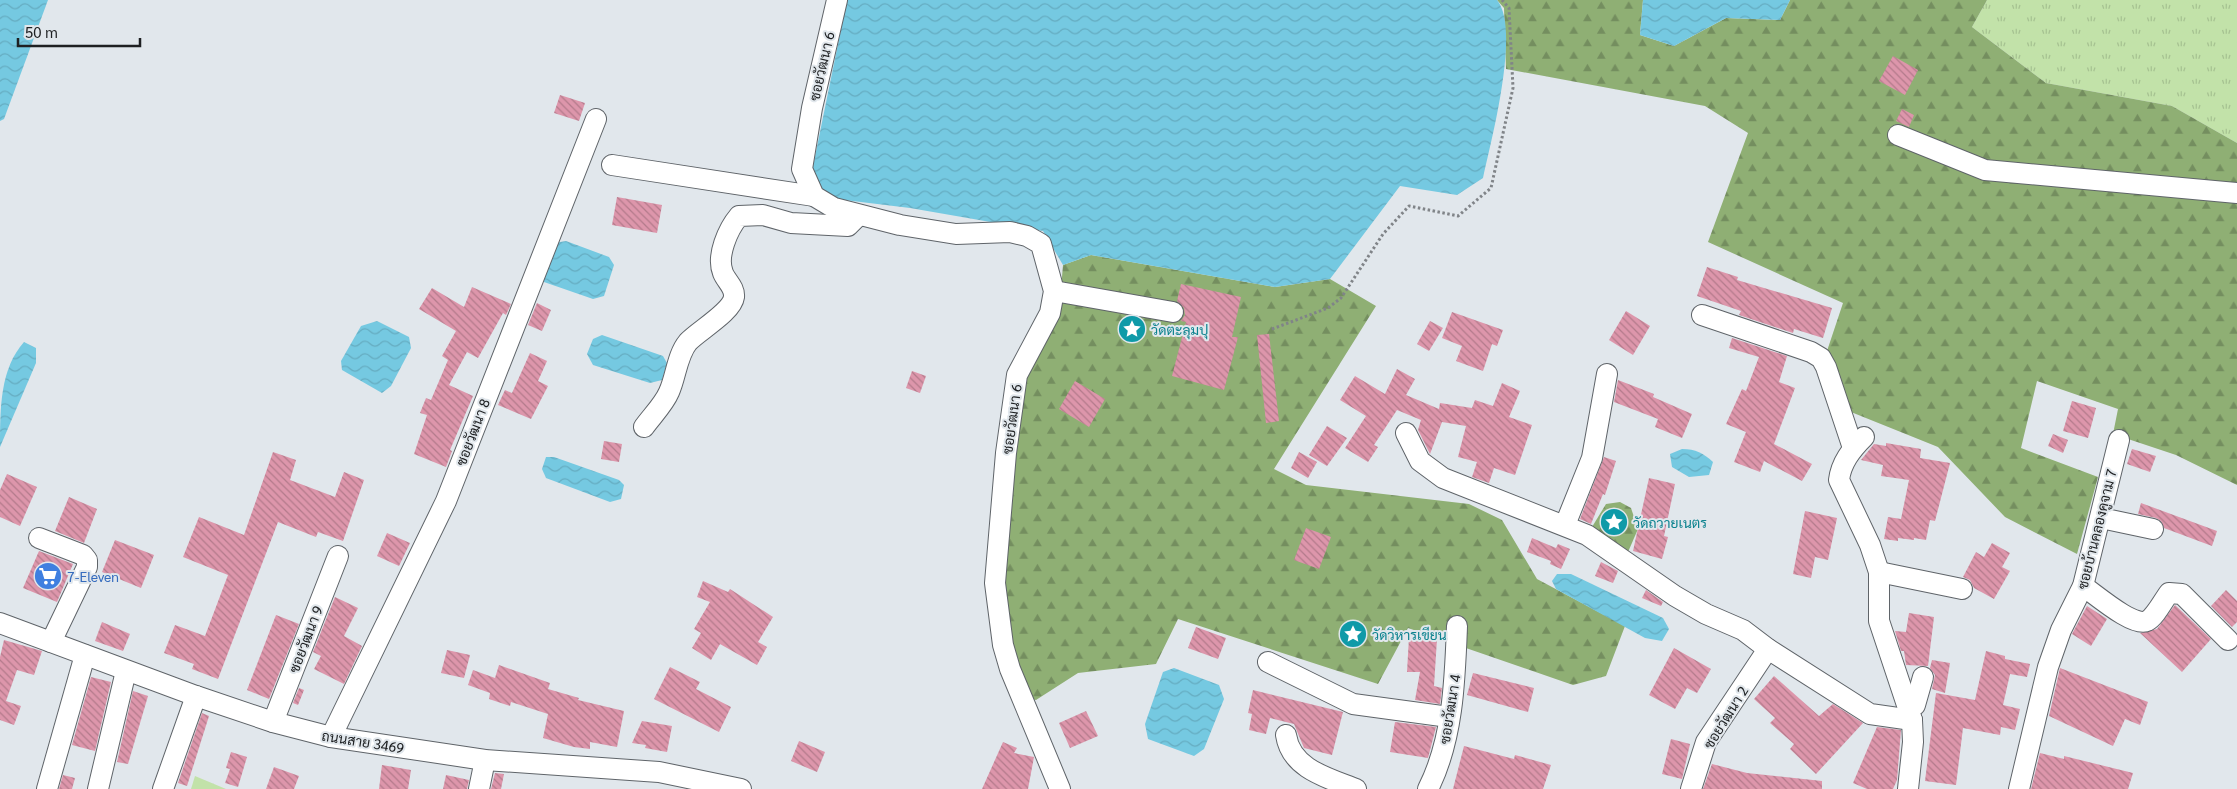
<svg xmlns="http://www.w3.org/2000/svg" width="2237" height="789" viewBox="0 0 2237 789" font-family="Georgia,Sarabun,serif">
	<defs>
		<pattern id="grass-tufts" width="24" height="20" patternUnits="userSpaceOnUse" patternTransform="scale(1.25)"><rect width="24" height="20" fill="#c2e2a9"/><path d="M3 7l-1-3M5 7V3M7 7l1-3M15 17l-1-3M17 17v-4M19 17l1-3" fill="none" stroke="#a6c291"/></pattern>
		<pattern id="forest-firs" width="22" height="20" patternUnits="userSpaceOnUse" patternTransform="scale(1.25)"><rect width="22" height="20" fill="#8faf74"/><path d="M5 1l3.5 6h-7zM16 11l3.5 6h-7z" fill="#748e5f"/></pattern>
		<pattern id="water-waves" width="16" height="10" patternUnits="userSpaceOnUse" patternTransform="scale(1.25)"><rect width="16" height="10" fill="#75c9e1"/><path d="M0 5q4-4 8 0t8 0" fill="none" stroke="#65acc1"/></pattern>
		<pattern id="building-back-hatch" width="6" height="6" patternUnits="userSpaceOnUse" patternTransform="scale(1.25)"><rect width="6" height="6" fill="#dd96ab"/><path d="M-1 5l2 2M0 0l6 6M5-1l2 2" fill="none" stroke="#b37a8b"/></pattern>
	</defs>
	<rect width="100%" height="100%" fill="#e1e7ec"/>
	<g fill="url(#grass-tufts)">
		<path d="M1987,0H2237V143L2172,106L2046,83L1972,27Z"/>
		<path d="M195,776L226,789H191Z"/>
	</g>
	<g fill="url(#forest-firs)">
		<path d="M1497,0H1643L1640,35L1674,46L1726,18L1780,20L1790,0H1987L1972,27L2046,83L2172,106L2237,143V485L2176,455L2113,434L2118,409L2037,381L2021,448L2098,477L2077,554L2005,517L1938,447L1846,410L1827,351L1843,303L1708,242L1748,133L1705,106L1506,69L1504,8Z"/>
		<path d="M1091,255L1275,287L1330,279L1376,306L1274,469L1306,485L1469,504L1502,520L1537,579L1625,626L1606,676L1573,685L1408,628L1378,684L1178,619L1156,664L1078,673L1036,700L1026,698L1009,646L1001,577L1010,446L1029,365L1060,301L1063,265Z"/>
		<path d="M1620,502L1631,508L1638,529L1628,552L1592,527L1606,504Z"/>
	</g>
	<g fill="url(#water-waves)">
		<path d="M0,0H48L4,119L0,121Z"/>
		<path d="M847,0H1497C1521,29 1491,141 1483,178L1457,195L1400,186L1330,279L1275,287L1091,255L1063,265L1043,231L910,208L828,198L811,176Z"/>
		<path d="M1643,0H1790L1780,20L1726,18L1674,46L1640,35Z"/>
		<path d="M566,241L609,257L614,265L604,296L593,299L544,282L542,276L554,243Z"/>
		<path d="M377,321L409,337L411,348L391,386L382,393L342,370L341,361L361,326Z"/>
		<path d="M602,335L663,356L667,363L662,380L650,383L593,365L587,354L593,339Z"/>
		<path d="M24,342L36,348V363L0,447C0,408 0,369 24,342Z"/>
		<path d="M1682,449C1696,449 1703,453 1713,462L1709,475L1689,477L1672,467L1670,454Z"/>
		<path d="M546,457H554L619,480L624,485L621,499L610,502L546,478L542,469Z"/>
		<path d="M1557,574H1571L1663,618L1669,629L1662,641L1645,638L1556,589L1552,581Z"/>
		<path d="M1174,668L1219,685L1224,699L1204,749L1194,756L1148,739L1145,724L1163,672Z"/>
	</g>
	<g fill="url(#building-back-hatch)">
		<path d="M1893,56L1918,70L1905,95L1879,81Z"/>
		<path d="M560,95L585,103L579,121L554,113Z"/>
		<path d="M1902,109L1914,115L1909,127L1896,121Z"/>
		<path d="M617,197L662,205L657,233L612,225Z"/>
		<path d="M1707,267L1738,277L1737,280L1832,308L1823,338L1794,329L1793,333L1739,315L1741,311L1697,296Z"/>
		<path d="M1181,284L1241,297L1232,337H1238L1224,390L1172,376L1186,322L1181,321L1185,315L1184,308L1177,301Z"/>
		<path d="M472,287L511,304L506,315L503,313L478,358L467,352L449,385L473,396L450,450L452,451L446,467L414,454L427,415L420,413L426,398L431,400L448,360L442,356L456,331L419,309L432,288L464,307Z"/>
		<path d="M537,303L551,310L542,331L528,325Z"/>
		<path d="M1626,311L1650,326L1633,355L1609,340Z"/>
		<path d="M1452,312L1503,330L1497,346L1492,344L1483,371L1456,361L1462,346L1442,338Z"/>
		<path d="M1430,321L1443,328L1429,351L1417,344Z"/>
		<path d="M1269,334L1279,421L1266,423L1257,335Z"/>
		<path d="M1732,338L1787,356L1779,382L1795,388L1774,444L1812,464L1802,481L1764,461L1760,472L1734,462L1746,432L1726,424L1742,389L1746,391L1759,357L1729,348Z"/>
		<path d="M530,353L547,361L538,381L548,386L531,419L498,405L505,390L512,393Z"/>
		<path d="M1397,369L1415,379L1406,395L1439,409L1440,403L1472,408L1475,400L1493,406L1502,383L1520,391L1509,417L1532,425L1515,475L1494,468L1489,483L1472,477L1477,462L1458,457L1466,426L1442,422L1430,454L1418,430L1421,420L1397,410L1374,445L1378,447L1368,462L1345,448L1366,416L1340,400L1355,376L1385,394Z"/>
		<path d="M912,371L926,376L920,393L906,388Z"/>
		<path d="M1618,380L1654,394L1653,397L1692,414L1682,438L1655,427L1658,419L1614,402Z"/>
		<path d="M1075,381L1105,399L1089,427L1059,409Z"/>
		<path d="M2072,401L2096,408L2088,438L2063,431Z"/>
		<path d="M1327,426L1347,438L1327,466L1309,455Z"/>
		<path d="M2053,434L2068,440L2063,453L2048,446Z"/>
		<path d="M604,441L622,444L619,462L601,459Z"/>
		<path d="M1886,443L1921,449L1920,458L1950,463L1935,521L1930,520L1926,540L1914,538V540L1898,538V541L1884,539L1888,517L1901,519L1909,480L1881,476L1883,465L1861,460L1874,444L1886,446Z"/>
		<path d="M2132,449L2156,456L2150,472L2127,464Z"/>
		<path d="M273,452L296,460L290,480L335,497L344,472L364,480L343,541L318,532L316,537L278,522L218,679L192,669L194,664L164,653L175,625L205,636L228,575L183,557L199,517L244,535Z"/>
		<path d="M1299,452L1317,462L1308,478L1291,468Z"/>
		<path d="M1604,457L1616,461L1605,495L1603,494L1591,524L1580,519Z"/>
		<path d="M7,474L37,487L20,526L0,517V490Z"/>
		<path d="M1649,478L1675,484L1664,536L1668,537L1662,559L1633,551Z"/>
		<path d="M69,497L97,509L84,543L55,531Z"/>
		<path d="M2141,503L2217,531L2212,546L2164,528L2161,521L2156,518L2138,514Z"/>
		<path d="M1805,511L1837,518L1828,560L1815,557L1811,578L1793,574Z"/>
		<path d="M1306,528L1331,537L1319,569L1294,560Z"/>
		<path d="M387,533L410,543L399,566L377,556Z"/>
		<path d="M1532,538L1556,548L1558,544L1570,549L1561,569L1550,564L1551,561L1527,552Z"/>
		<path d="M115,540L154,555L141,588L102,572Z"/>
		<path d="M1992,543L2010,553L2002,567L2010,571L1994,599L1974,588L1970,580L1963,577L1976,552L1984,557Z"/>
		<path d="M39,551L73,564L57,602L23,588Z"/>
		<path d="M1601,562L1618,571L1613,583L1595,576Z"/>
		<path d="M703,581L728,592L730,589L773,617L758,642L767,647L757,665L720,644L711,660L692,648L701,633L694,629L710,602L697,597Z"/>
		<path d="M1646,590L1663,602L1661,606L1642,598Z"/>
		<path d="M2226,590L2237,601V622L2232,627L2211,606Z"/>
		<path d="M335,597L358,608L344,636L362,646L344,684L314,669L321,656L313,652Z"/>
		<path d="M2175,605L2211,639L2182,672L2140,633L2157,629Z"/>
		<path d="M2087,606L2107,619L2091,646L2072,634Z"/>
		<path d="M1909,613L1934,617L1928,666L1906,665L1904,651H1901L1895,631L1906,632Z"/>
		<path d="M276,615L299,624L269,699L247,690Z"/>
		<path d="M102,622L130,634L123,651L95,641Z"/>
		<path d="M1196,627L1226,638L1218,659L1188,648Z"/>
		<path d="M1409,637L1437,639L1434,686L1442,688L1440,704L1415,700L1420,672H1407Z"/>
		<path d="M4,640L42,651L34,675L17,670L6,701L21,706L14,725L0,720V657Z"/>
		<path d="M1674,648L1711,669L1697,693L1687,688L1675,709L1649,695Z"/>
		<path d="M447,650L470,655L464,678L441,673Z"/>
		<path d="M1986,651L2005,656V659L2030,664L2027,677L2010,674L2003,705L2020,709L2015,730L2001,727L2000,735L1963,728L1956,785L1925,781L1936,693L1975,700Z"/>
		<path d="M1932,660L1950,663L1945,693L1932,689L1935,675L1930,668Z"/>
		<path d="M499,665L550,683L548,689L579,698L578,700L624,711L617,747L590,742V749L574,747L543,738L548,714L511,702L510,706L489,699L490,693L468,685L473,670L495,678Z"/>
		<path d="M670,667L700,682L696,689L731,707L719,732L654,699Z"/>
		<path d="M2060,668L2148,702L2140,725L2125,719L2113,746L2049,716Z"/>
		<path d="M1473,673L1534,688L1528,712L1467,695Z"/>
		<path d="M1774,676L1819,716L1833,704L1863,723L1816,774L1790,749L1794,744L1770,723L1775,718L1754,699Z"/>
		<path d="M91,677L111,682L95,751L72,745Z"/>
		<path d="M299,688L304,690L298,705L293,703Z"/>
		<path d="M1253,690L1343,712L1332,755L1304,748L1294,724L1270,718L1266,734L1249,730L1252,714L1248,713Z"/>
		<path d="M133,691L148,696L128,764L117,762Z"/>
		<path d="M1086,711L1098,736L1070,748L1059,723Z"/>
		<path d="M202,713L209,716L187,786L178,783Z"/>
		<path d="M642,721L672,726L667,752L645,748L646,745L632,743Z"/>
		<path d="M1395,722L1436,727L1428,758L1390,752Z"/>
		<path d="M1877,727L1901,730L1897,780L1893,789H1867L1853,783Z"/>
		<path d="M1671,739L1690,744L1682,779L1662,774Z"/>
		<path d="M799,741L825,752L817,772L791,761Z"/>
		<path d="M1003,742L1017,748L1014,753L1034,757L1028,789H982Z"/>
		<path d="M1464,746L1514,759L1515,755L1551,765L1543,789H1453Z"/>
		<path d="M231,752L247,757L238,787L225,783L230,769L226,768Z"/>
		<path d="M2040,753L2064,759V756L2133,773L2128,789H2031Z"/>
		<path d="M1712,764L1747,773L1822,781V789H1703Z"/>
		<path d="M382,765L411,770L408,789H379Z"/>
		<path d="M274,767L299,776L294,789H266Z"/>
		<path d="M495,773L504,774L501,789H491Z"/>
		<path d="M63,775L75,778L72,789H59Z"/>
		<path d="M446,775L469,780L467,789H443Z"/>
	</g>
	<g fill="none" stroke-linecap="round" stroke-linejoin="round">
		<defs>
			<g id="minor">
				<path d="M837,0L812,108L802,169L814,196L834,208L900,225L956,234L1010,232L1027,236L1041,244L1054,291L1050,313L1017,375L1006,453L995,583L1003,645L1010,669L1060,789"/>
				<path d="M1898,135L1985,170L2237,193"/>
				<path d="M612,165L814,196"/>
				<path d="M1054,291L1173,312"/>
				<path d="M1702,315L1811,352L1821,358L1826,367L1853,448"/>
				<path d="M644,427C652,416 664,404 669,392C676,377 677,355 688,342C698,331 732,312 734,297C735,287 726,281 723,273C716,256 728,229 739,216L763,215L791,223L848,226L859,215"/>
				<path d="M1406,433L1420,461L1443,478L1587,535L1675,596L1706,614L1743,630L1768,649L1870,714L1912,720"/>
				<path d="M1864,437C1851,450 1841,463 1839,480L1870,545L1879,572V621L1912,720L1913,742L1908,789"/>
				<path d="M2101,518L2153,529"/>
				<path d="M1565,525L1592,458L1607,374"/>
				<path d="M39,538L83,555L87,560V567L51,642"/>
				<path d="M1879,572L1962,589"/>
				<path d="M2083,586C2095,594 2134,628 2147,621C2155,617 2163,601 2169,593L2182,594L2228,640"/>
				<path d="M0,623L196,696L273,722L331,737L485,760L659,772L741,789"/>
				<path d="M1268,662L1353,704L1449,717"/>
				<path d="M1908,707L1915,705L1923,677"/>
				<path d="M273,722L338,556"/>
				<path d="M1286,735C1291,769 1328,778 1356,789"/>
				<path d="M331,737L446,501L596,119"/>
				<path d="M47,789L85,655"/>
				<path d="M98,789L126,671"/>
				<path d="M163,789L196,696"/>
				<path d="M479,789L485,760"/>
				<path d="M1428,789C1453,740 1455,680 1457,626"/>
				<path d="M1691,789L1706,742L1768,649"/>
				<path d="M2019,789L2048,667L2061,630L2083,586L2119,440"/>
			</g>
		</defs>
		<use href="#minor" stroke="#5f6469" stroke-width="22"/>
		<path stroke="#808488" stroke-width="3" stroke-dasharray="2.5 2.5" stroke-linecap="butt" d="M1272,329L1328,308L1341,298L1383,234L1409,206L1458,216L1491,188L1513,88L1509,8L1502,0"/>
		<use href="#minor" stroke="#fff" stroke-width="20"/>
	</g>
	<defs>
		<symbol id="sight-disc" viewBox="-11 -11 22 22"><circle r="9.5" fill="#0f9aa8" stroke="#e1e7ec"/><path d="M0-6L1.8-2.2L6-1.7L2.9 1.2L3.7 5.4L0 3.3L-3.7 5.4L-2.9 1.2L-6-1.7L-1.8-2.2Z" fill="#fff"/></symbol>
		<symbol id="supermarket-disc" viewBox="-11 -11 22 22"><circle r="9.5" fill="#3f7fe0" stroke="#e1e7ec"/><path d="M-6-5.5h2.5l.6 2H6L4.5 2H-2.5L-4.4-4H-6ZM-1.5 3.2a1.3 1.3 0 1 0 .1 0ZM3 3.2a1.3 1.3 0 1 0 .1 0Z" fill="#fff"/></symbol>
	</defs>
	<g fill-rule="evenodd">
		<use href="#sight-disc" x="1116" y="313" width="32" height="32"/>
		<use href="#sight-disc" x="1598" y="506" width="32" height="32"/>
		<use href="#supermarket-disc" x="32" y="560" width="32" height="32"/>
		<use href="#sight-disc" x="1337" y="618" width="32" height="32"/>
	</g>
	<g text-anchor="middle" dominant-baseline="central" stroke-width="4" stroke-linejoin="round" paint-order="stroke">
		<g font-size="14" fill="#1e2022" stroke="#e1e7ec">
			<text transform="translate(821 66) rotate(-77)">ซอยวัฒนา 6</text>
			<text transform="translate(1011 419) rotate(-82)">ซอยวัฒนา 6</text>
			<text transform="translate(472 432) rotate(-69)">ซอยวัฒนา 8</text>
			<text transform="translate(2096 529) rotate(-76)">ซอยบ้านคลองคูจาม 7</text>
			<text transform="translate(305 639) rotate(-69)">ซอยวัฒนา 9</text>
			<text transform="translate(1449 709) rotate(-81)">ซอยวัฒนา 4</text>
			<text transform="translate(1725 717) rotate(-58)">ซอยวัฒนา 2</text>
			<text transform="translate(363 741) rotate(9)">ถนนสาย 3469</text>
		</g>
		<g font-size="14" fill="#0d838f" stroke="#e1e7ec" text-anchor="start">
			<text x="1151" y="329">วัดตะลุมปุ</text>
			<text x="1633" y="522">วัดถวายเนตร</text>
			<text x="1372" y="634">วัดวิหารเขียน</text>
		</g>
		<g font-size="14" fill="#366cbe" stroke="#e1e7ec" text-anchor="start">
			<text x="67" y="576">7-Eleven</text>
		</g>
	</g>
	<path d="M18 38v8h122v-8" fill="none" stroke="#1e2022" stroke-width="2.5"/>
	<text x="25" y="38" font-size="15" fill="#1e2022" stroke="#e1e7ec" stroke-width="4" paint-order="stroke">50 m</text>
</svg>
